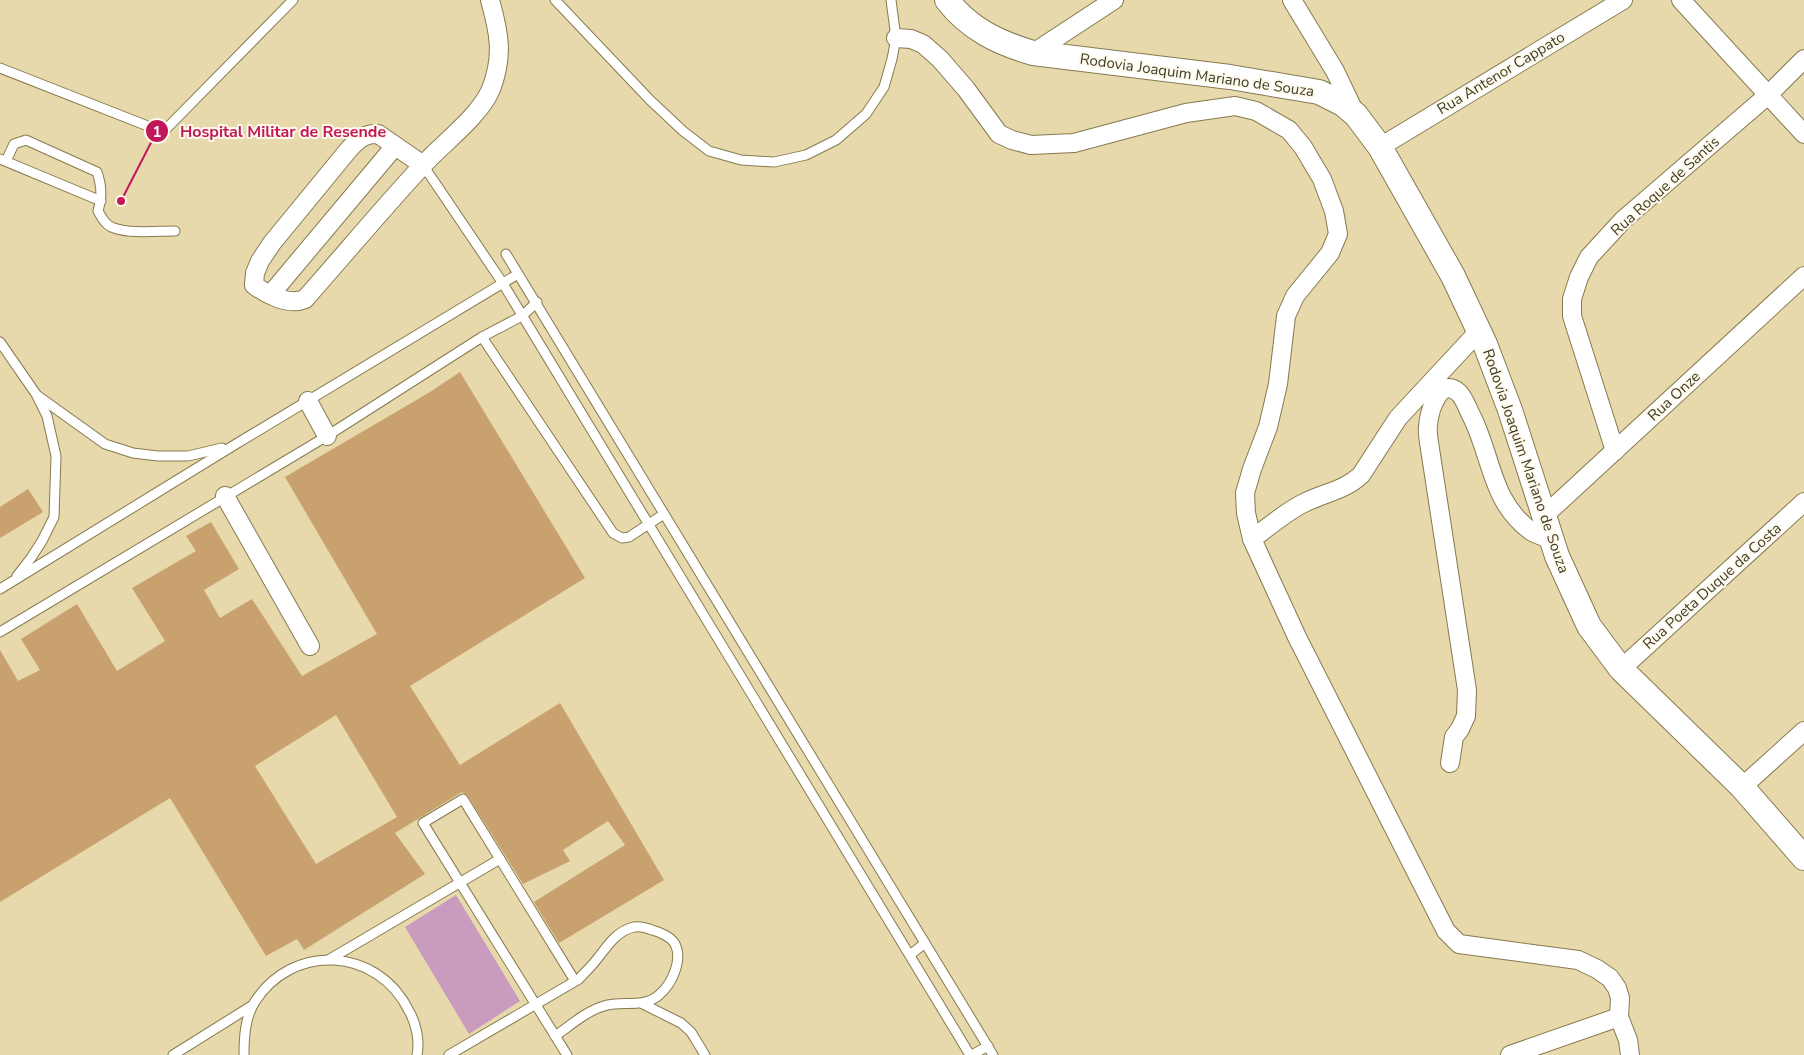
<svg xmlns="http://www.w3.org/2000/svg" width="1804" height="1055" viewBox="0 0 1804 1055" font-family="'Nunito Sans',sans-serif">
	<rect width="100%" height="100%" fill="#e7d9ab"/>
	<path fill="#c89bbf" d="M456,895L520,1001L469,1034L405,927Z"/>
	<g fill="#c8a16f" fill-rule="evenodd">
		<path d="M460,372L585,578L410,686L460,765L560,703L664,880L559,943L534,902L625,845L608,821L563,850L570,861L523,884L468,796L462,792L395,833L425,874L304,950L297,939L266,956L170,798L0,902V650L18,681L40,670L21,639L77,604L117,671L165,641L132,588L196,551L186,536L211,522L239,569L204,590L220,618L252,599L302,676L377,634L285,477L430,392ZM336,715L397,817L316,864L255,766Z"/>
		<path d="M28,489L43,512L0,538V507Z"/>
	</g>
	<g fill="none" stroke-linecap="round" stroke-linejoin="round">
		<defs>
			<g id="lane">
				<path d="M555,0L650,100L683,131L709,151L741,160L774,162L806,155L836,140L866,114L884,87L892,59L896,38L891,0"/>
				<path d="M0,68L163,132L293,0"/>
				<path d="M0,159L101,201"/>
				<path d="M6,161L14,144L26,140L97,172C102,187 102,197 98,211C102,218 106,226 114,228C131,234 157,231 175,231"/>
				<path d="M423,165L502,282L970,1055"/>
				<path d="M506,254L993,1055"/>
				<path d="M482,337L613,533L622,538L629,537L664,514"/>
				<path d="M0,342L36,394L47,416L56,456L54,517L42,541L31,558L17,576"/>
				<path d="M38,396L105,444L133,453L158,456H188L222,448"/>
				<path d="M0,589L236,444L518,274"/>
				<path d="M0,632L327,436L482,337L522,316L537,302"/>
				<path d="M910,955L925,943"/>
				<path d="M330,959L500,859"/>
				<path d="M643,1004L681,1023L691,1032L705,1055"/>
				<path d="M173,1055L253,1005"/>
				<path d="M244,1055C244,1037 245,1019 254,1003C292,942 378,947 409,1011C416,1023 420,1041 417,1055"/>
				<path d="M449,1055L579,979C583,974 588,970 592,965C605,951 613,932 634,927C639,926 647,928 652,930C660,932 671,937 675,944C683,960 672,984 659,995C643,1009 622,1000 604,1006C586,1011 570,1026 555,1036"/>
				<path d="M567,1055L423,823L463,799L575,981"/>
				<path d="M972,1055L988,1046"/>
			</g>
			<g id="street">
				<path d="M1292,0L1335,71L1355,113"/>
				<path d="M1681,0L1804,134"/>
				<path d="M896,38L911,39L923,44L940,59L966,89L999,134L1012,140L1031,145L1074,143L1186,113L1235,106L1256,111L1289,130L1303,147L1322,179L1334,211L1338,234L1330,253L1295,296L1286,316L1278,384L1268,427L1252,469L1245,493L1246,513L1252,539"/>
				<path d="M1033,53L1114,0"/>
				<path d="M1380,147L1623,0"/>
				<path d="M423,165L378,134C365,133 359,139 350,148L272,243L260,261L255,273L254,285C267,295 289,306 305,299C344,255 383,208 423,165C443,143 480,116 491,89C504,56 499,32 490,0"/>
				<path d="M271,294L395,146"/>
				<path d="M1479,331L1398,418L1361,475C1344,491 1323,493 1304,503C1285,512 1269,527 1252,539L1297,637L1446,931L1459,944L1578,960L1597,969L1610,978L1617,988L1620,998L1619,1017L1628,1040L1630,1055"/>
				<path d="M308,401L327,436"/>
				<path d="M1615,451L1572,316V299L1579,277L1589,257L1623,220L1768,95L1804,59"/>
				<path d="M225,496L310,646"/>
				<path d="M1545,515L1804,276"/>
				<path d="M1621,669L1804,502"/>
				<path d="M1450,763L1454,737L1460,729L1466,716L1467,690L1430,449C1429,442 1427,433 1428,426C1429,412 1439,375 1459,393C1465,399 1468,410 1472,417C1492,457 1491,502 1531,531C1537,535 1545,537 1552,540"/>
				<path d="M1742,787L1804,731"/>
				<path d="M1510,1055L1619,1017"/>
			</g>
			<path id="secondary" d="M947,0C969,29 999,43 1033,53L1230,77L1319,92L1343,104L1356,115L1380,147L1453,276L1485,344L1510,410L1557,556L1589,626L1621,669L1742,787L1804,858"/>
		</defs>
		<use href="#lane" stroke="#867a4f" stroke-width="11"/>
		<use href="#street" stroke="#867a4f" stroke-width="20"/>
		<use href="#secondary" stroke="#867a4f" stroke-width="26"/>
		<use href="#lane" stroke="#fff" stroke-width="9"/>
		<use href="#street" stroke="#fff" stroke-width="18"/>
		<use href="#secondary" stroke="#fff" stroke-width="24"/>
	</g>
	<g text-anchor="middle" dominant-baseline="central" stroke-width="4" stroke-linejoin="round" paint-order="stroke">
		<g font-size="15" fill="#413b29" stroke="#fefaec">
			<text transform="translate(1501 73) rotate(-31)">Rua Antenor Cappato</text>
			<text transform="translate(1197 75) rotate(8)">Rodovia Joaquim Mariano de Souza</text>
			<text transform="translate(1665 186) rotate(-42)">Rua Roque de Santis</text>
			<text transform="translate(1674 396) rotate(-43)">Rua Onze</text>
			<text transform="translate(1526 461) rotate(71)">Rodovia Joaquim Mariano de Souza</text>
			<text transform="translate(1712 586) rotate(-42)">Rua Poeta Duque da Costa</text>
		</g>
	</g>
	<path fill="none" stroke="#c2185b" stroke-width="2" d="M121 201L157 131"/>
	<g fill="#c2185b" stroke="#fefaec" stroke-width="2">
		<circle cx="121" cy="201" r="5"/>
		<circle cx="157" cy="131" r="12"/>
	</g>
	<g font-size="15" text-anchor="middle" font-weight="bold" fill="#fff">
		<text x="157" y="137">1</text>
	</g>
	<g font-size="16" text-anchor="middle" font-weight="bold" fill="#c2185b" stroke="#fefaec" stroke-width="4" stroke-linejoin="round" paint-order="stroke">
		<text x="283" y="137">Hospital Militar de Resende</text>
	</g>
</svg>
